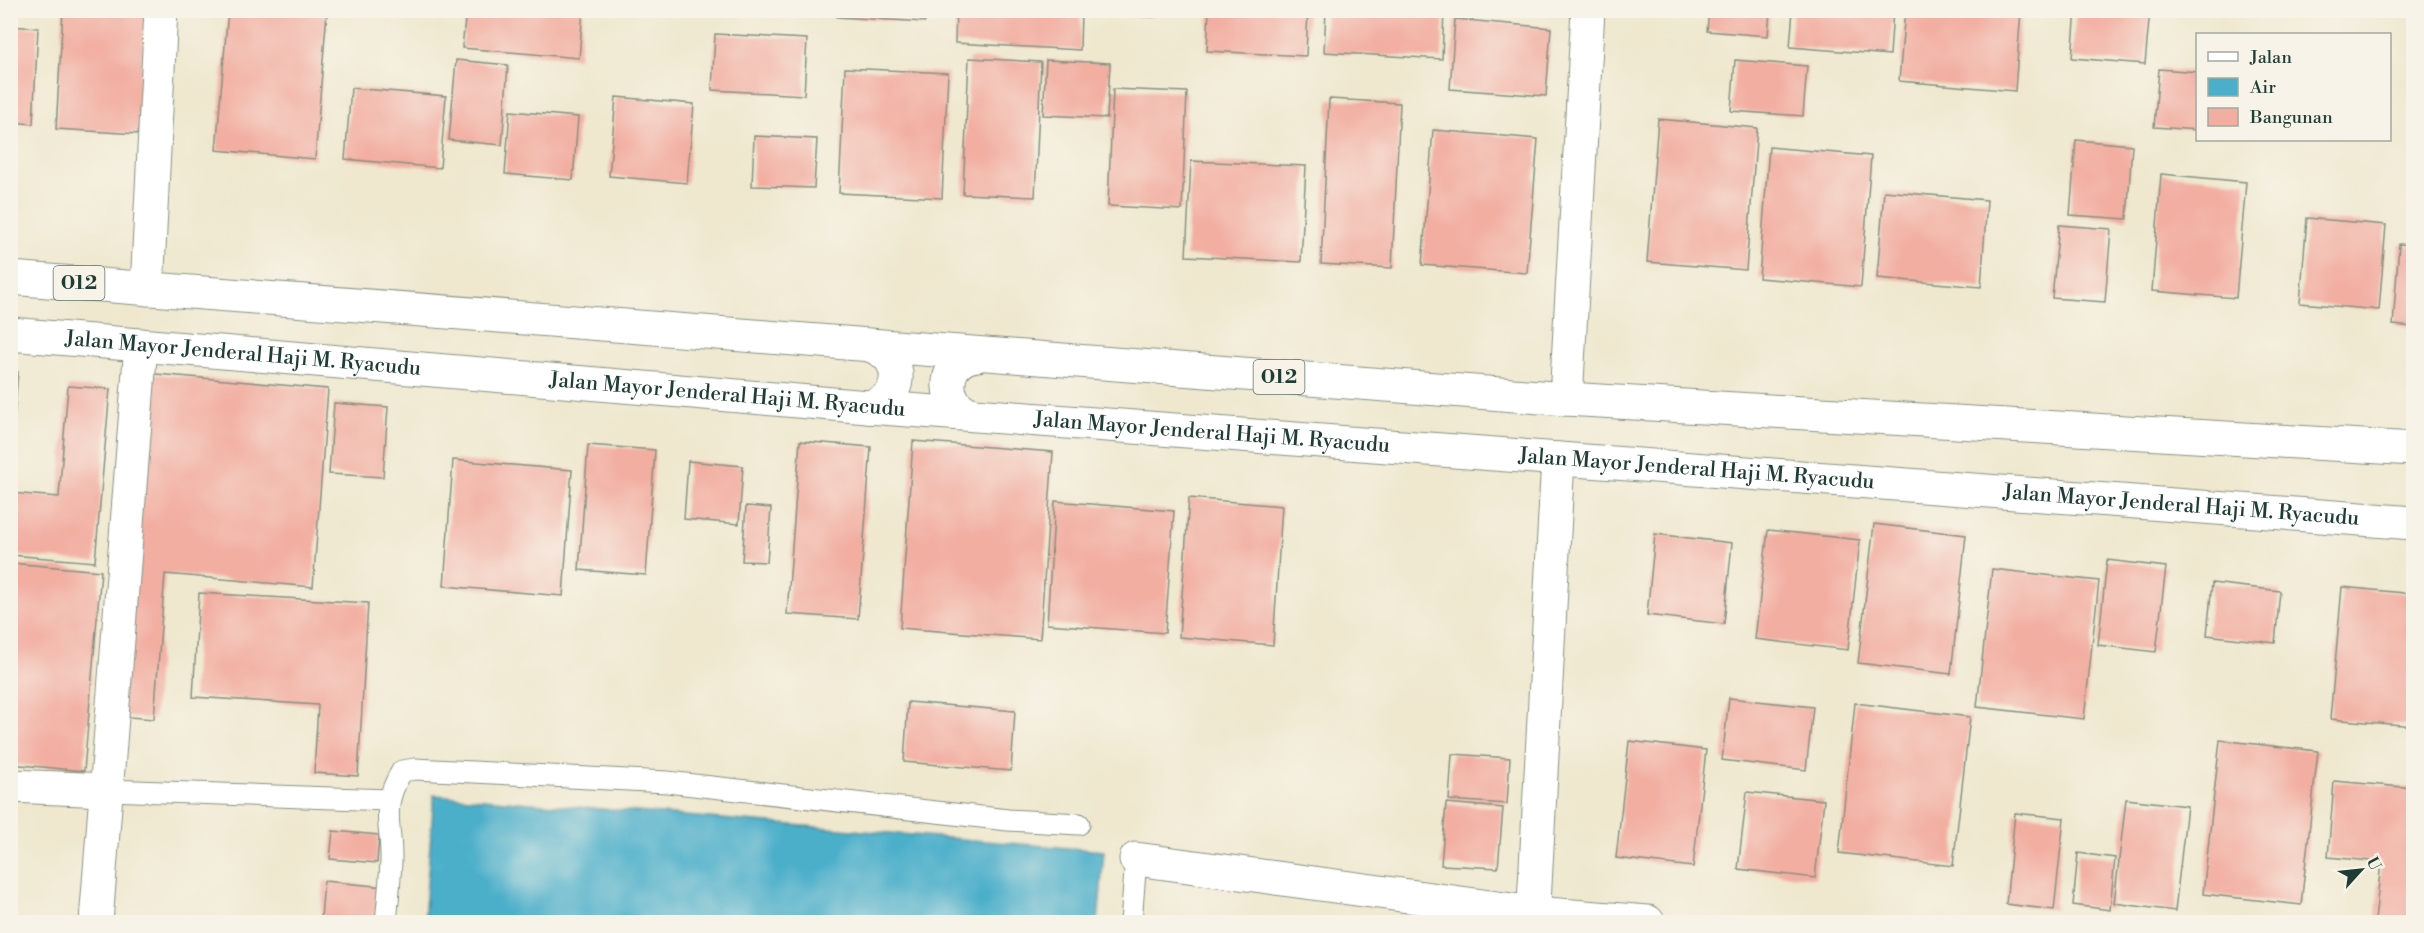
<svg xmlns="http://www.w3.org/2000/svg" width="2424" height="933" viewBox="0 0 2424 933" font-family="'Libre Bodoni',serif">
	<rect width="100%" height="100%" fill="#f7f3e8"/>
	<filter id="ink" filterUnits="userSpaceOnUse"><feTurbulence type="fractalNoise" baseFrequency=".0167" numOctaves="2"/><feDisplacementMap in="SourceGraphic" scale="12" xChannelSelector="R" yChannelSelector="G"/><feConvolveMatrix kernelMatrix="1 2 1 2 8 2 1 2 1" color-interpolation-filters="sRGB"/></filter>
	<filter id="wash" filterUnits="userSpaceOnUse"><feTurbulence type="fractalNoise" baseFrequency=".008" numOctaves="4" result="noise"/><feDisplacementMap in="SourceGraphic" scale="24" xChannelSelector="R" yChannelSelector="G"/><feGaussianBlur stdDeviation="1.35" result="paint"/><feColorMatrix in="noise" values="0 0 0 0 0 0 0 0 0 0 0 0 0 0 0 0 0 1.4 0 .05"/><feComposite in="paint" operator="in"/></filter>
	<g filter="url(#wash)">
		<rect width="100%" height="100%" fill="#efe8cf"/>
		<path fill="#4bafca" stroke="#35767f" stroke-width="1.5" d="M434,795L1104,851L1098,922H424Z"/>
		<g id="blocks">
			<g fill="#f2aea1">
				<path d="M63,10H145L138,134L56,129Z"/>
				<path d="M228,10L327,11L315,159L216,150Z"/>
				<path d="M466,10H583L579,58L462,48Z"/>
				<path d="M837,10H926L925,22L837,17Z"/>
				<path d="M956,10H1081L1080,50L955,43Z"/>
				<path d="M1095,10H1154V17L1095,14Z"/>
				<path d="M1209,10H1308L1306,56L1207,51Z"/>
				<path d="M1326,10H1444L1442,59L1324,52Z"/>
				<path d="M1709,10H1770L1768,36L1707,31Z"/>
				<path d="M1793,10H1893L1890,55L1790,47Z"/>
				<path d="M1905,10H2021L2015,91L1899,81Z"/>
				<path d="M2076,10H2150L2145,64L2072,58Z"/>
				<path d="M1455,19L1551,28L1546,96L1450,89Z"/>
				<path d="M10,26L38,28L33,124L10,122Z"/>
				<path d="M715,34L807,39L804,95L712,90Z"/>
				<path d="M969,58L1041,62L1035,197L963,194Z"/>
				<path d="M456,60L508,65L502,145L449,140Z"/>
				<path d="M1046,60L1110,63L1107,118L1043,115Z"/>
				<path d="M1735,60L1807,66L1803,116L1731,111Z"/>
				<path d="M845,68L948,73L942,198L839,193Z"/>
				<path d="M2159,69L2198,72V130L2154,127Z"/>
				<path d="M351,88L446,96L440,168L345,159Z"/>
				<path d="M1113,89L1187,92L1182,210L1108,206Z"/>
				<path d="M616,97L694,104L687,183L609,176Z"/>
				<path d="M1329,99L1400,103L1392,268L1321,264Z"/>
				<path d="M510,111L578,117L573,180L505,174Z"/>
				<path d="M1658,119L1757,128L1746,270L1647,262Z"/>
				<path d="M1433,130L1538,139L1527,273L1422,265Z"/>
				<path d="M754,136L817,139L814,188L752,186Z"/>
				<path d="M2076,140L2132,145L2127,219L2070,215Z"/>
				<path d="M1769,147L1871,156L1861,287L1759,278Z"/>
				<path d="M1191,161L1306,166L1301,262L1186,256Z"/>
				<path d="M2161,174L2246,182L2236,298L2152,291Z"/>
				<path d="M1884,191L1987,200L1981,287L1877,278Z"/>
				<path d="M2307,218L2386,225L2379,310L2300,303Z"/>
				<path d="M2059,225L2111,229L2105,302L2052,298Z"/>
				<path d="M2399,244L2414,245V327L2393,325Z"/>
				<path d="M10,371L18,372L12,445H10Z"/>
				<path d="M144,373L328,389L313,587L165,574L154,719L117,716Z"/>
				<path d="M68,386L110,389L95,562L10,555V493L59,497Z"/>
				<path d="M334,403L388,407L383,477L329,474Z"/>
				<path d="M800,441L871,447L858,619L787,614Z"/>
				<path d="M913,441L1053,452L1040,639L900,628Z"/>
				<path d="M588,445L655,450L646,575L579,570Z"/>
				<path d="M453,460L572,470L563,596L444,586Z"/>
				<path d="M688,461L743,466L739,524L684,519Z"/>
				<path d="M1189,498L1282,506L1273,645L1179,637Z"/>
				<path d="M1055,501L1174,511L1165,633L1047,624Z"/>
				<path d="M746,506L771,508L767,562L742,561Z"/>
				<path d="M1874,524L1966,535L1951,674L1858,663Z"/>
				<path d="M1768,530L1860,540L1848,650L1755,639Z"/>
				<path d="M1655,534L1732,543L1724,624L1647,615Z"/>
				<path d="M2107,560L2166,567L2156,652L2098,645Z"/>
				<path d="M10,563L101,571L84,771L10,764Z"/>
				<path d="M1992,569L2099,581L2084,719L1977,707Z"/>
				<path d="M2212,583L2280,591L2275,643L2207,635Z"/>
				<path d="M2342,587L2414,594V726L2330,719Z"/>
				<path d="M199,593L368,603L358,776L314,773L318,705L193,697Z"/>
				<path d="M1729,698L1813,707L1806,770L1722,760Z"/>
				<path d="M908,702L1015,711L1011,771L904,762Z"/>
				<path d="M1855,703L1970,717L1953,866L1839,853Z"/>
				<path d="M2220,740L2318,751L2301,905L2203,894Z"/>
				<path d="M1629,741L1706,750L1693,867L1616,858Z"/>
				<path d="M1452,754L1510,758L1507,804L1449,800Z"/>
				<path d="M2334,781L2414,788V922L2375,921L2381,862L2328,857Z"/>
				<path d="M1747,792L1824,800L1815,878L1738,869Z"/>
				<path d="M2126,799L2187,806L2175,911L2114,903Z"/>
				<path d="M1446,803L1503,808L1498,868L1441,865Z"/>
				<path d="M2015,813L2064,818L2054,910L2006,904Z"/>
				<path d="M333,831L379,835L377,863L330,859Z"/>
				<path d="M2078,853L2115,858L2110,910L2073,905Z"/>
				<path d="M324,881L385,887L381,922L321,918Z"/>
			</g>
		</g>
	</g>
	<g filter="url(#ink)">
		<use href="#blocks" fill-opacity="0" stroke="#879282" stroke-width="1.5"/>
		<g fill="none" stroke-linecap="round" stroke-linejoin="round">
			<defs>
				<g id="lane">
					<path d="M107,790L389,800"/>
					<path d="M386,922C388,902 390,882 391,861C392,823 379,809 402,771L415,769L667,782L1008,820L1079,824"/>
					<path d="M1131,922L1136,859"/>
				</g>
				<g id="street">
					<path d="M147,289L161,10"/>
					<path d="M1566,399L1588,10"/>
					<path d="M10,786L107,790"/>
					<path d="M1136,859L1534,913L1648,922"/>
					<path d="M96,922L141,345"/>
					<path d="M1533,922L1558,459"/>
				</g>
				<g id="primary">
					<path d="M10,278L1566,399L2414,449"/>
					<path id="s1" d="M10,334L868,407L2414,523"/>
					<path d="M868,407C903,400 906,360 874,347"/>
					<path d="M971,414C938,403 943,357 978,355"/>
				</g>
			</defs>
			<use href="#lane" stroke="#879282" stroke-width="23"/>
			<use href="#street" stroke="#879282" stroke-width="35"/>
			<use href="#primary" stroke="#879282" stroke-width="35"/>
			<use href="#lane" stroke="#fff" stroke-width="21"/>
			<use href="#street" stroke="#fff" stroke-width="33"/>
			<use href="#primary" stroke="#fff" stroke-width="33"/>
		</g>
	</g>
	<g text-anchor="middle" dominant-baseline="central" stroke-width="6" stroke-linejoin="round" paint-order="stroke">
		<g fill="#f7f3e8" stroke="#60746a" stroke-width="1.5">
			<rect x="53.5" y="266" width="51" height="34" rx="4.5"/>
			<rect x="1253.5" y="360" width="51" height="34" rx="4.5"/>
		</g>
		<g font-size="20" font-weight="bold" fill="#1f3d34">
			<text x="79" y="283">012</text>
			<text x="1279" y="377">012</text>
		</g>
		<g font-size="21" fill="#1f3d34" stroke="#f7f3e8">
			<text stroke="none"><textPath href="#s1" startOffset="234">Jalan Mayor Jenderal Haji M. Ryacudu</textPath></text>
			<text stroke="none"><textPath href="#s1" startOffset="720">Jalan Mayor Jenderal Haji M. Ryacudu</textPath></text>
			<text stroke="none"><textPath href="#s1" startOffset="1206">Jalan Mayor Jenderal Haji M. Ryacudu</textPath></text>
			<text stroke="none"><textPath href="#s1" startOffset="1692">Jalan Mayor Jenderal Haji M. Ryacudu</textPath></text>
			<text stroke="none"><textPath href="#s1" startOffset="2178">Jalan Mayor Jenderal Haji M. Ryacudu</textPath></text>
		</g>
	</g>
	<rect width="2424" height="933" fill="none" stroke="#f7f3e8" stroke-width="36"/>
	<rect x="2196" y="33" width="195" height="108" fill="#f7f3e8" stroke="#a1aaa0" stroke-width="1.5"/>
	<rect x="2208" y="52" width="30" height="9" fill="#ffffff" stroke="#a1aaa0" stroke-width="1.5"/>
	<text x="2250" y="63" font-size="18" fill="#1f3d34">Jalan</text>
	<rect x="2208" y="78" width="30" height="18" fill="#4bafca" stroke="#a1aaa0" stroke-width="1.5"/>
	<text x="2250" y="93" font-size="18" fill="#1f3d34">Air</text>
	<rect x="2208" y="108" width="30" height="18" fill="#f2aea1" stroke="#a1aaa0" stroke-width="1.5"/>
	<text x="2250" y="123" font-size="18" fill="#1f3d34">Bangunan</text>
	<g transform="translate(2361 870) rotate(63)" stroke="#f7f3e8" stroke-width="4.5" paint-order="stroke">
	<path d="M0-4.5L10 22L0 15L-10 22Z" fill="#1f3d34"/>
	<text y="-9" font-size="16" font-weight="bold" text-anchor="middle" fill="#1f3d34">U</text>
	</g>
</svg>
